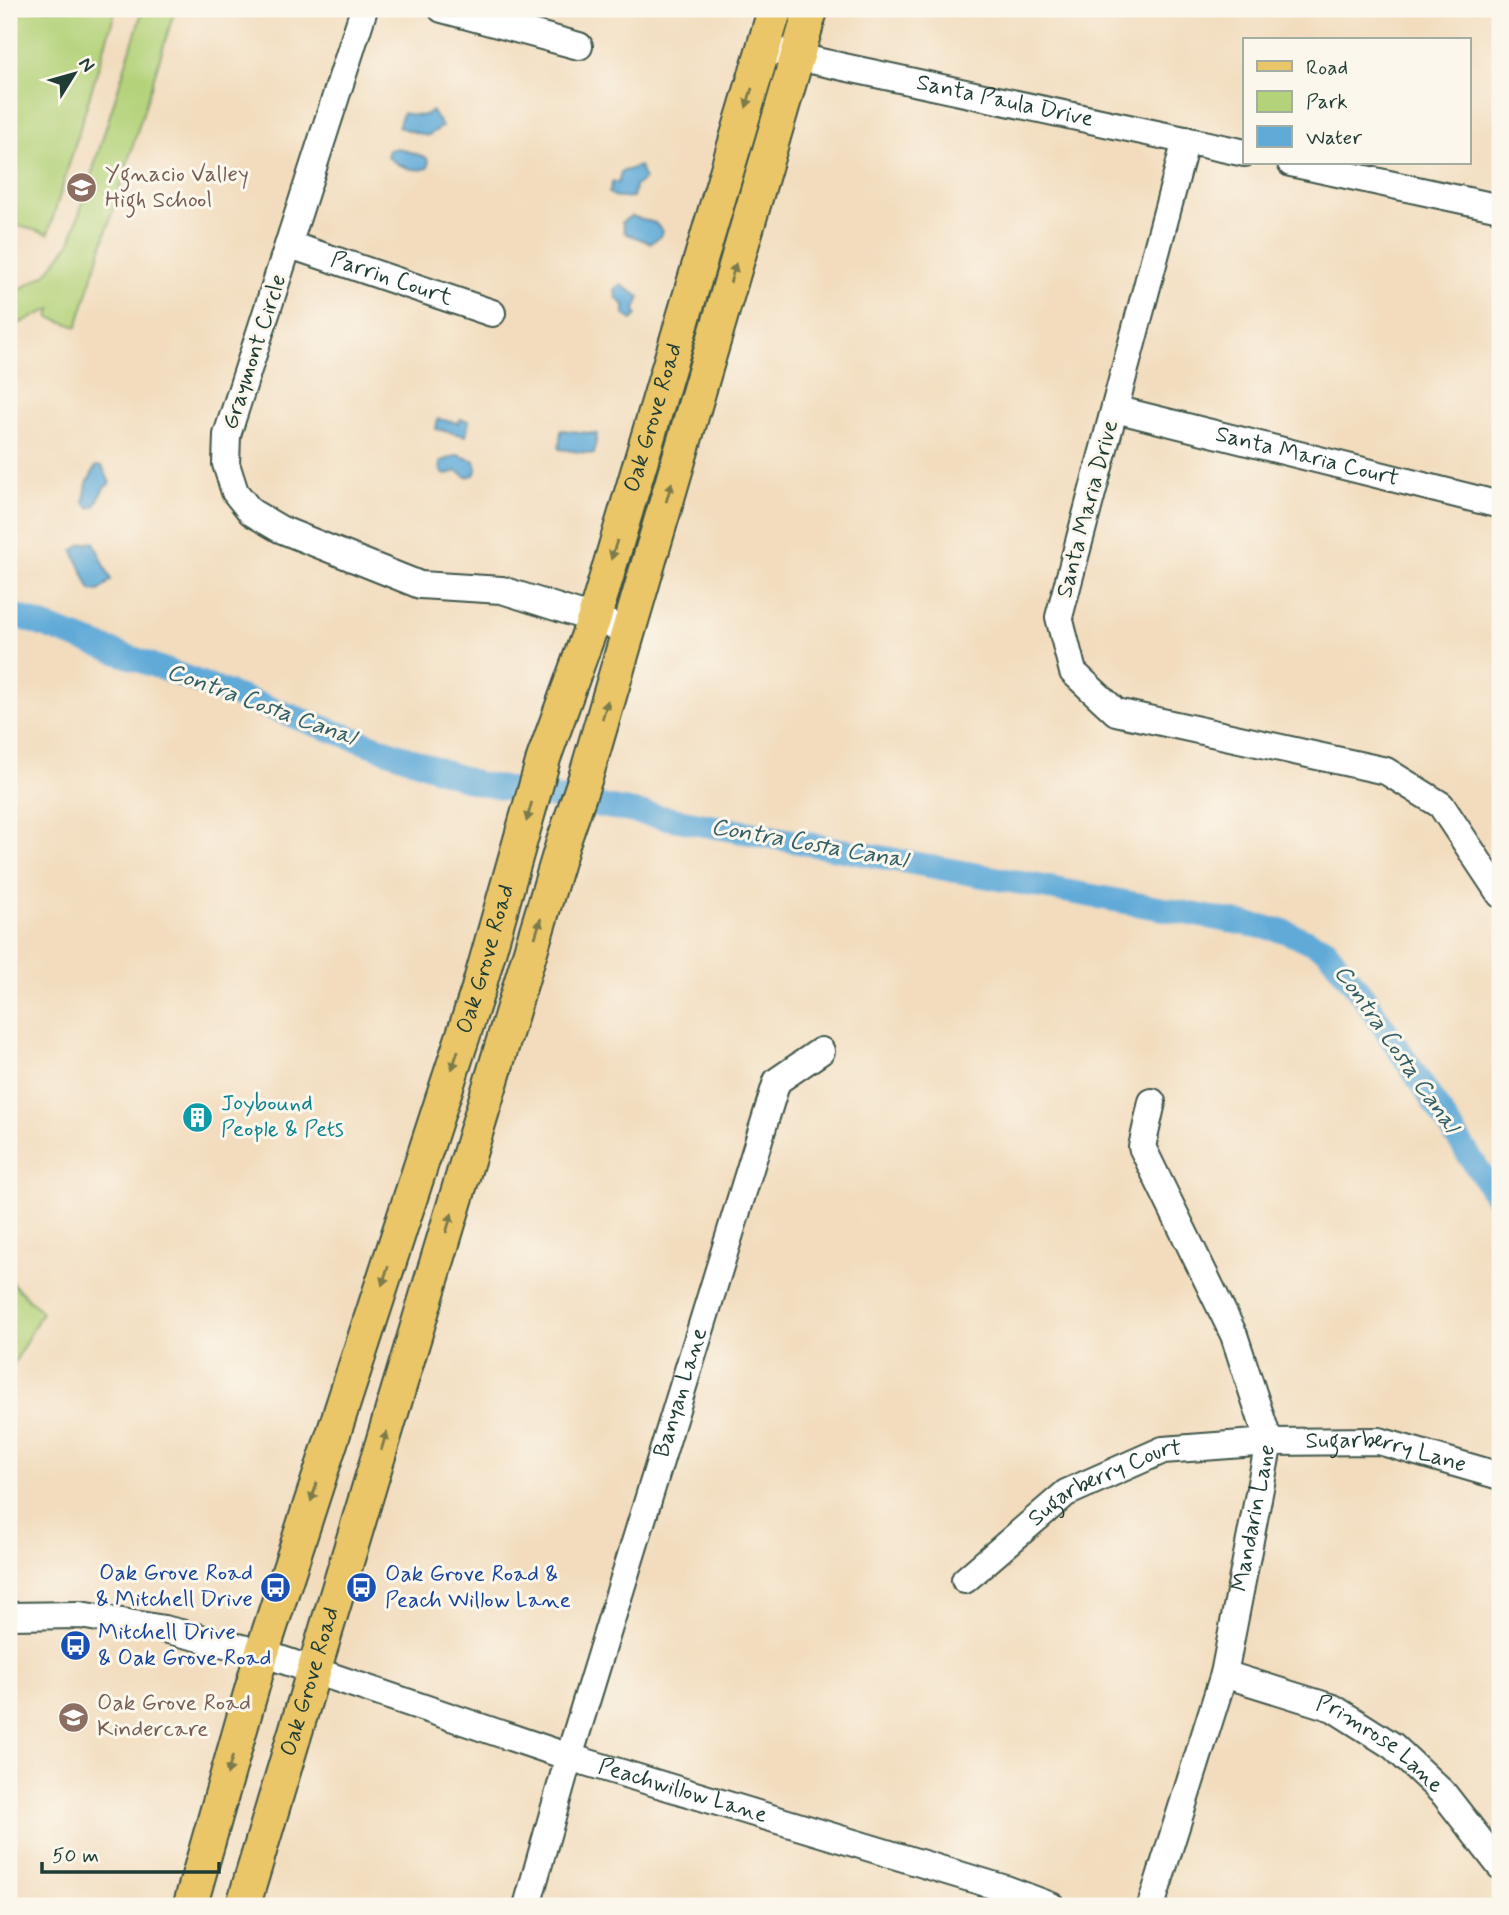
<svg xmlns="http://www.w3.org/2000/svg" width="1509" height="1915" viewBox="0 0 1509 1915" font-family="Mynerve,sans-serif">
	<rect width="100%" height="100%" fill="#fbf7ec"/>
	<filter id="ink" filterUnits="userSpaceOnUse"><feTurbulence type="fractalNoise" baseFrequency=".0143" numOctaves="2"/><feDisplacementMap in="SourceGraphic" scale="14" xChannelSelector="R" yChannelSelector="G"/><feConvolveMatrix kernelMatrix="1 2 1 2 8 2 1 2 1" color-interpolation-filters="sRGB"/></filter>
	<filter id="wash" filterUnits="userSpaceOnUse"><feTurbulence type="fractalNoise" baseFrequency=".00686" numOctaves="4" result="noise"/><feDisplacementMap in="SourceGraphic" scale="28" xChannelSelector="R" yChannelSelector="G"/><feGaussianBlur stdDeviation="1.57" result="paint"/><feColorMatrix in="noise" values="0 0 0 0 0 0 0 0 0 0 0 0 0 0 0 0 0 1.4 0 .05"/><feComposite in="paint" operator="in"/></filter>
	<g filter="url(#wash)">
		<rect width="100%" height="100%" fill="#f2dcbd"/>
		<g fill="#b4d279" stroke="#6a8856" stroke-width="2">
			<path d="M9,9H116L48,234L9,223Z"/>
			<path d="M143,9H175L77,327L49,317L51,309L9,328V296L46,274L70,243Z"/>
			<path d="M9,1280L42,1312L9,1373Z"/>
		</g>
		<g fill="#60aad8" stroke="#407486" stroke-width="2">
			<path d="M432,111L442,127L427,136L398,127L403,113L422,116Z"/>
			<path d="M397,148L426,157L429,162L428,168C414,173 396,165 387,156L389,150Z"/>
			<path d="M640,166L644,179L635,186L633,197L618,198L609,193L613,181L618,183L621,172Z"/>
			<path d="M631,216L655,223L662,231L660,237L650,243L625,233L622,222Z"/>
			<path d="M621,285L640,297L635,310L637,315L632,320L624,314V305L616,297L615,289Z"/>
			<path d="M438,419L459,423L460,419L469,421L466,436L436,429Z"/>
			<path d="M561,430L597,434L594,454L559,449Z"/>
			<path d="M458,455L475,461L477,469L474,475L467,477L457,471L445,475L441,472L440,462Z"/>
			<path d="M96,466H102L110,483L103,489L95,506L89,508L84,502L87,483Z"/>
			<path d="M94,542L111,580L99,591L91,590L73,551L82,544Z"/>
		</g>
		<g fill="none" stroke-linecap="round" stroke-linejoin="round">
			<path stroke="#60aad8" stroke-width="24" d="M9,613L476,783L1284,931L1326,949L1363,996L1500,1202"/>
		</g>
	</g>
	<g filter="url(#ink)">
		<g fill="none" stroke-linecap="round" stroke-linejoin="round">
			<defs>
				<g id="minor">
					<path d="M364,9L227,435L226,464L235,492L251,512L280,529L420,585L502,590L628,630"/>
					<path d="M442,9L579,46"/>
					<path id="s1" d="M764,47L797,57L1245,153"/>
					<path d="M1186,140L1059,617L1073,672L1116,712L1386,771L1441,805L1500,894"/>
					<path d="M1291,163L1500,208"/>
					<path id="s2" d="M290,245L492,313"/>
					<path id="s3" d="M1115,409L1500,505"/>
					<path id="s4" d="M965,1580L1066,1493L1163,1450L1269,1442L1379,1441L1500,1476"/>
					<path id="s5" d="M9,1616L80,1615L164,1629L262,1653L569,1757L1006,1889L1051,1906"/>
					<path id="s6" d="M1224,1674L1333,1708L1393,1746L1444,1794L1500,1866"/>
					<path id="s7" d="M527,1906L569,1757L777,1081L821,1051"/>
					<path id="s8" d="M1151,1906L1224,1674L1269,1442L1234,1335L1142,1147L1152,1102"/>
				</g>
				<g id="major">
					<path id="s9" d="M190,1906L262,1653L478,990L544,757L594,619L775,9"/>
					<path id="s10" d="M243,1906L563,843L586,776L811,9"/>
				</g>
			</defs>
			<use href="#minor" stroke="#3f5549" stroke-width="30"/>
			<use href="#major" stroke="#3f5549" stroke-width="37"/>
			<use href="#minor" stroke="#fff" stroke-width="26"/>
			<use href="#major" stroke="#ebc669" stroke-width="33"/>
		</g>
		<defs><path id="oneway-solid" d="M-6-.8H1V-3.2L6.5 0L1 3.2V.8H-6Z" transform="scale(1.75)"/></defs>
		<g fill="#7b7b4c">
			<use href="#oneway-solid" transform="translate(749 98) rotate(107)"/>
			<use href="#oneway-solid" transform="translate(733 273) rotate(-74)"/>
			<use href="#oneway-solid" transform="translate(669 492) rotate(-74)"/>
			<use href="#oneway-solid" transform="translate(614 550) rotate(107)"/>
			<use href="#oneway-solid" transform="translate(605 710) rotate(-74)"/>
			<use href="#oneway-solid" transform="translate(529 812) rotate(105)"/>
			<use href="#oneway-solid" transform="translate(538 928) rotate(-73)"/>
			<use href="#oneway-solid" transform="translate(455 1060) rotate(108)"/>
			<use href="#oneway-solid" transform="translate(449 1223) rotate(-73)"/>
			<use href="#oneway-solid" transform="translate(385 1276) rotate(108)"/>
			<use href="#oneway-solid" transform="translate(384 1441) rotate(-73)"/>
			<use href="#oneway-solid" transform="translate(314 1492) rotate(108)"/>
			<use href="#oneway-solid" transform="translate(230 1765) rotate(106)"/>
		</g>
	</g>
	<defs>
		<symbol id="school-disc" viewBox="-11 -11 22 22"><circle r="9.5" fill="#8d6e63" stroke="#fbf7ec"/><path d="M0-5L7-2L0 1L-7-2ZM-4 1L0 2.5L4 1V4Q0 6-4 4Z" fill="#fff"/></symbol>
		<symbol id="building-disc" viewBox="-11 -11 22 22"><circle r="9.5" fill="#0f9aa8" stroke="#fbf7ec"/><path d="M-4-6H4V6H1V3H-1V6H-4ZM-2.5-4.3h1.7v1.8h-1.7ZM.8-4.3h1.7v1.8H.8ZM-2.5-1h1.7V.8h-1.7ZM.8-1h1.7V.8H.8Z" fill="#fff"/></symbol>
		<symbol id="bus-disc" viewBox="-11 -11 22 22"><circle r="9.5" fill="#1a4fb4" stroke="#fbf7ec"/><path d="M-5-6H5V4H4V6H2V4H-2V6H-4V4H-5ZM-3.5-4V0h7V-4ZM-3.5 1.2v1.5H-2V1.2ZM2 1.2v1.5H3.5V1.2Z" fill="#fff"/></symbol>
	</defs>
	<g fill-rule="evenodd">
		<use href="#school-disc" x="64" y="170" width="35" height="35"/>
		<use href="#building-disc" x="180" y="1100" width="35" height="35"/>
		<use href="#bus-disc" x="258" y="1570" width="35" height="35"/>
		<use href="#bus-disc" x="344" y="1570" width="35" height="35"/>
		<use href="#bus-disc" x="58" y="1628" width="35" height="35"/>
		<use href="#school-disc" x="56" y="1700" width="35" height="35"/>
	</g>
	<g text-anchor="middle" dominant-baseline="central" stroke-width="6" stroke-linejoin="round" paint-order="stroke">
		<g font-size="23" fill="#1f3d34" stroke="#fbf7ec">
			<text stroke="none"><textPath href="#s1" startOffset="247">Santa Paula Drive</textPath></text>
			<text stroke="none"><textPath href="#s2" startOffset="107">Parrin Court</textPath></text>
			<text transform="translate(255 352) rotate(-72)">Graymont Circle</text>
			<text stroke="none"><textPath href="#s9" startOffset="1559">Oak Grove Road</textPath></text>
			<text stroke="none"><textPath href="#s3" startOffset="198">Santa Maria Court</textPath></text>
			<text transform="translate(1088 509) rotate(-75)">Santa Maria Drive</text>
			<text stroke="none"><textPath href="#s9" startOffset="992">Oak Grove Road</textPath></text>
			<text stroke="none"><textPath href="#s7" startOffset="536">Banyan Lane</textPath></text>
			<text stroke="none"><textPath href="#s4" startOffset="464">Sugarberry Lane</textPath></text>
			<text stroke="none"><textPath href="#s4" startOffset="173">Sugarberry Court</textPath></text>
			<text stroke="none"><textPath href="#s8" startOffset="402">Mandarin Lane</textPath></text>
			<text stroke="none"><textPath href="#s10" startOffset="234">Oak Grove Road</textPath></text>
			<text stroke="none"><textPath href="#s6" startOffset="173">Primrose Lane</textPath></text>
			<text stroke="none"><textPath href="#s5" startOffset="700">Peachwillow Lane</textPath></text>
		</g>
		<g font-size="23" fill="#785e54" stroke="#fbf7ec" text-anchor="start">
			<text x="105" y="175">Ygnacio Valley<tspan x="105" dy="26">High School</tspan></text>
			<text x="97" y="1704">Oak Grove Road<tspan x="97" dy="26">Kindercare</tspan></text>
		</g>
		<g font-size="23" fill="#0d838f" stroke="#fbf7ec" text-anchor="start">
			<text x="221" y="1104">Joybound<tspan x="221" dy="26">People &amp; Pets</tspan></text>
		</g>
		<g font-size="23" fill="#164399" stroke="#fbf7ec" text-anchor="start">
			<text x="253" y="1574" text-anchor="end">Oak Grove Road<tspan x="253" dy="26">&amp; Mitchell Drive</tspan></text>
			<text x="385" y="1575">Oak Grove Road &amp;<tspan x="385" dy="26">Peach Willow Lane</tspan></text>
			<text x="98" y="1633">Mitchell Drive<tspan x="98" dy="26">&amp; Oak Grove Road</tspan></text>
		</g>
		<g font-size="24" font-style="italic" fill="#325e65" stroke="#fbf7ec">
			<text transform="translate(261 705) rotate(20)">Contra Costa Canal</text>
			<text transform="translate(809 844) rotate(10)">Contra Costa Canal</text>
			<text transform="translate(1396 1049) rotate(55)">Contra Costa Canal</text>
		</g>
	</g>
	<rect width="1509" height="1915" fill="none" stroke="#fbf7ec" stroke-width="35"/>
	<rect x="1243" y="38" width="228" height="126" fill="#fbf7ec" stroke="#a3ada2" stroke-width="2"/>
	<rect x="1257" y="61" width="35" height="10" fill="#ebc669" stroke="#a3ada2" stroke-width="2"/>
	<text x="1306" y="74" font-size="21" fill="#1f3d34">Road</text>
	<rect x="1257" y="91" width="35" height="21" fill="#b4d279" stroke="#a3ada2" stroke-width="2"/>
	<text x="1306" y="108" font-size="21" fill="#1f3d34">Park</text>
	<rect x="1257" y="126" width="35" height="21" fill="#60aad8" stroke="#a3ada2" stroke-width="2"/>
	<text x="1306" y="144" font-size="21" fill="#1f3d34">Water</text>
	<g transform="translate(74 74) rotate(53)" stroke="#fbf7ec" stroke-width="5" paint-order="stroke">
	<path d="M0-5L12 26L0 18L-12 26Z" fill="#1f3d34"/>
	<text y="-10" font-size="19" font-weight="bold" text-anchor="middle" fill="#1f3d34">N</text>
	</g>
	<path d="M42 1862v10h177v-10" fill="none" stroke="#1f3d34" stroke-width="3.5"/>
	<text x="52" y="1862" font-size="21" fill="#1f3d34" stroke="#fbf7ec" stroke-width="5" paint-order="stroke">50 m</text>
</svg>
